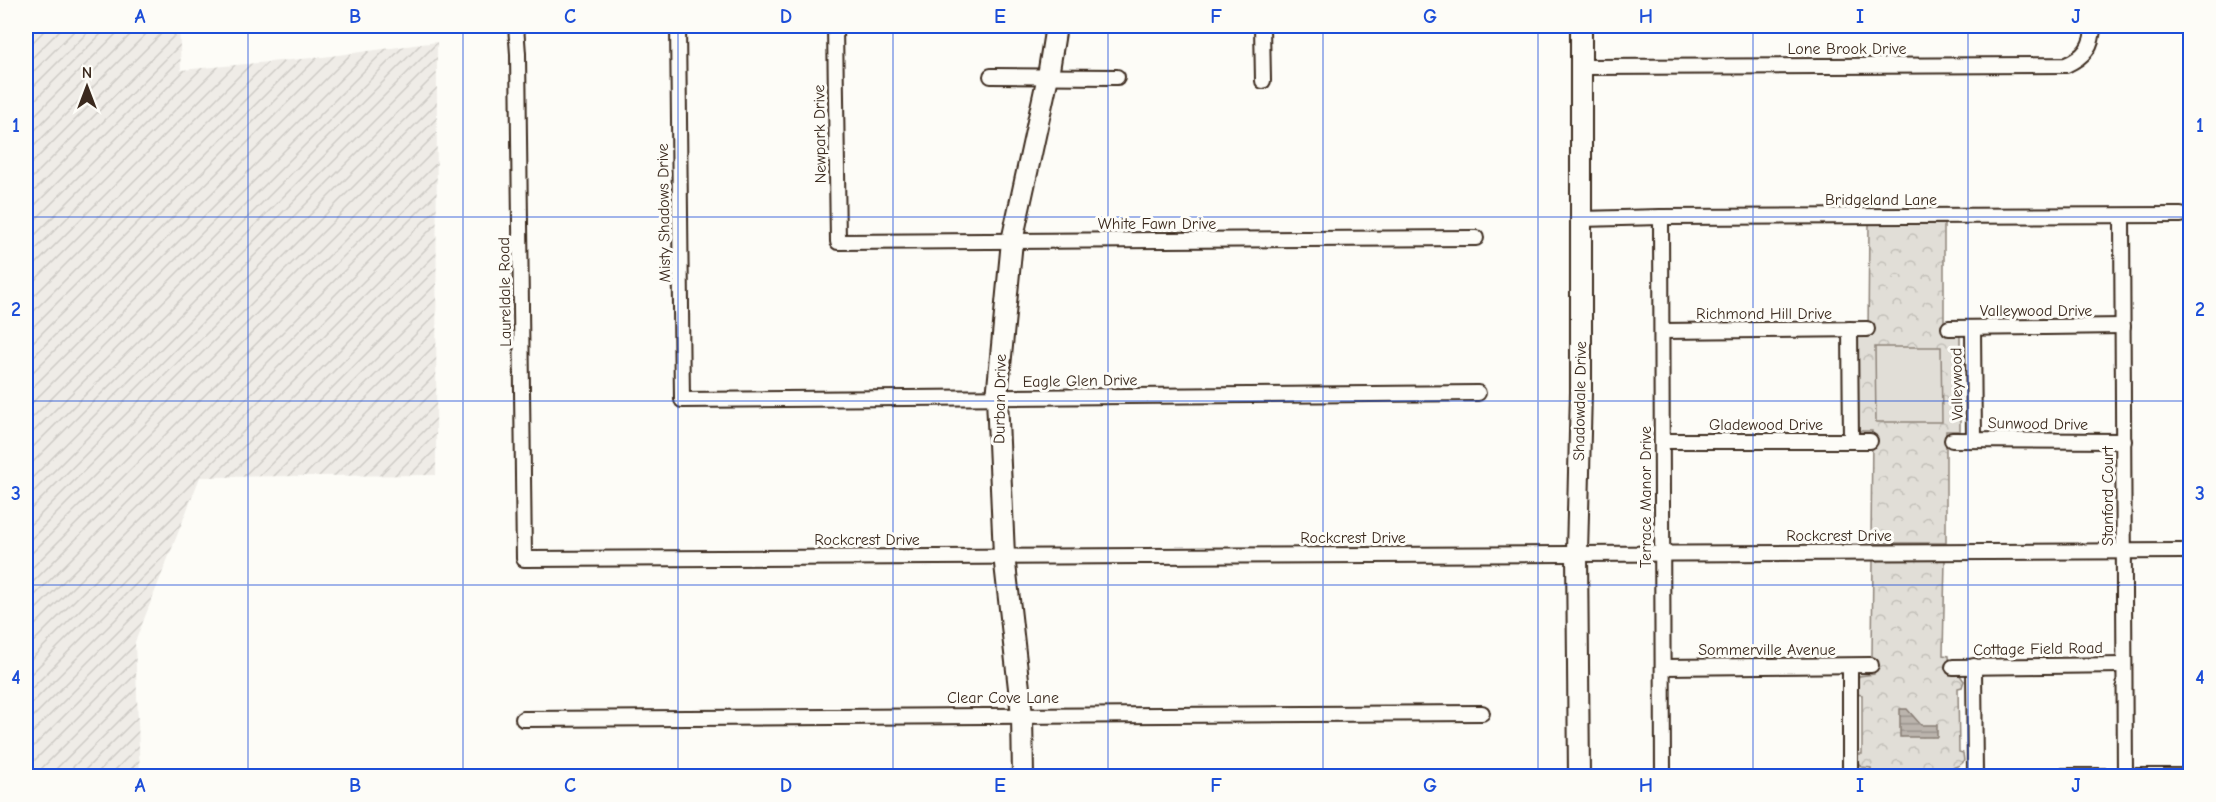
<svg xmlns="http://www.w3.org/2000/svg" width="2216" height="802" viewBox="0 0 2216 802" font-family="'Comic Neue',sans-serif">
	<defs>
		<pattern id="industrial-furrows" width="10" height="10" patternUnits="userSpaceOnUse" patternTransform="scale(1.5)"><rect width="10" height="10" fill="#efece7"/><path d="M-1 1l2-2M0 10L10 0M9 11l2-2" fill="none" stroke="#cecbc6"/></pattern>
		<pattern id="forest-crowns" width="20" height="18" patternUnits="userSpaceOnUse" patternTransform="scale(1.5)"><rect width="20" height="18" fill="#e1ded7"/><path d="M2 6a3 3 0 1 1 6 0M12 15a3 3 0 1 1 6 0" fill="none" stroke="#c2bfb8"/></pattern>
		<pattern id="water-rules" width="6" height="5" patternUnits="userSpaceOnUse" patternTransform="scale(1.5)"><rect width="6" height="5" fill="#bbb4ad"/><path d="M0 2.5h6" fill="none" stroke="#99938c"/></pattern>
	</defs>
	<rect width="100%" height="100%" fill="#fdfcf7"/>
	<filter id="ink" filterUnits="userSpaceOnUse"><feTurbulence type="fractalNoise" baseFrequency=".0167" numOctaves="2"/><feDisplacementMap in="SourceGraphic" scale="12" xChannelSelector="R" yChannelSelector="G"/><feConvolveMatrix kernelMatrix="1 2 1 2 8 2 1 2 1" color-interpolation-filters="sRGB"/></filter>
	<g filter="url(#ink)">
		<path fill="url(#industrial-furrows)" d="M26,26H179L181,70L323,57L437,42L436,475L200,477L135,642L140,776H26Z"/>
		<g fill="url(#forest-crowns)" stroke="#8e847a" stroke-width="1.5">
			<path d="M1869,224H1944V334L1960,335V431H1946V543H1871L1872,431H1855L1856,335H1868Z"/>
			<path d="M1873,560H1945L1943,655L1949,656L1950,672L1959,674L1964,681L1962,687L1958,688L1959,752L1963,753L1964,761C1956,771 1943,768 1932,767L1931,776H1871V768L1861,767L1857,760L1858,754H1862V695L1856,694V684L1859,676L1874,674L1875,658L1872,657Z"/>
		</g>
		<path fill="#e1ded7" stroke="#8e847a" stroke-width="1.5" d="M1875,347H1941L1942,422H1876Z"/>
		<path fill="url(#water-rules)" stroke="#887d74" stroke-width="1.5" d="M1900,709H1907L1921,725H1937V737H1900Z"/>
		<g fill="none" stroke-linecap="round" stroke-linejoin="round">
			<defs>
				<g id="street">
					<path d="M516,26L518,54L524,559L2183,551"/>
					<path d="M678,26L682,400L1478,393"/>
					<path d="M835,26L838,242L1476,238"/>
					<path d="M1262,26L1263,81"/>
					<path d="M1582,67L2066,65C2084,57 2093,46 2093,26"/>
					<path d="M991,76L1117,77"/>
					<path d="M2122,216L2125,776"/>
					<path d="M1661,217L1663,776"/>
					<path d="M1581,219L1661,217L2181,215"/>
					<path d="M1949,328L2123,326"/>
					<path d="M1973,328L1974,440"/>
					<path d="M1850,329L1851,441"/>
					<path d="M1662,331L1867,329"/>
					<path d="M1952,440L2124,441"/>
					<path d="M1662,441H1870"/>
					<path d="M1850,666V776"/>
					<path d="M1974,666L1975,776"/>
					<path d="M1663,667L1871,665"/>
					<path d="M1953,667L2124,665"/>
					<path d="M523,719L1482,713"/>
					<path d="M2049,776H2186"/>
				</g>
				<g id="secondary">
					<path d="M1023,776L1022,715L1004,555L997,398L1012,241L1048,76L1056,26"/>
					<path d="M1579,776L1577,553L1581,392V26"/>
				</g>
			</defs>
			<use href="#street" stroke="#3b2a1e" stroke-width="18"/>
			<use href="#secondary" stroke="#3b2a1e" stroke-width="24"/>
			<use href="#street" stroke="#fdfcf7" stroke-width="14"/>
			<use href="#secondary" stroke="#fdfcf7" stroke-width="20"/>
		</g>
	</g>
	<path fill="none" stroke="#1d4ed8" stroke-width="1.5" stroke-opacity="0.55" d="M248,26V776M463,26V776M678,26V776M893,26V776M1108,26V776M1323,26V776M1538,26V776M1753,26V776M1968,26V776M26,217H2190M26,401H2190M26,585H2190"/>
	<g text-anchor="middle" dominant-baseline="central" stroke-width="6" stroke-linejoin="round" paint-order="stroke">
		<g font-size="16" fill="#3b2a1e" stroke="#fdfcf7">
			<text x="1847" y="49">Lone Brook Drive</text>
			<text transform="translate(820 134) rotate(-91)">Newpark Drive</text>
			<text x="1881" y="200">Bridgeland Lane</text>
			<text transform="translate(664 213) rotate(-91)">Misty Shadows Drive</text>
			<text x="1157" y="224">White Fawn Drive</text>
			<text transform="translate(505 292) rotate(-91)">Laureldale Road</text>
			<text x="2036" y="311">Valleywood Drive</text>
			<text x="1764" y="314">Richmond Hill Drive</text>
			<text transform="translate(1080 381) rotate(-1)">Eagle Glen Drive</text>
			<text transform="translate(1957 384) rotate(-91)">Valleywood</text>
			<text transform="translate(1000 399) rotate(-89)">Durban Drive</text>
			<text transform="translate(1580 401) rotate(-89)">Shadowdale Drive</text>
			<text transform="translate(2038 424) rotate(1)">Sunwood Drive</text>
			<text x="1766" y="425">Gladewood Drive</text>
			<text transform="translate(2108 496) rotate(-90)">Stanford Court</text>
			<text transform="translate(1646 497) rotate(-90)">Terrace Manor Drive</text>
			<text x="1839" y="536">Rockcrest Drive</text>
			<text x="1353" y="538">Rockcrest Drive</text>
			<text x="867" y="540">Rockcrest Drive</text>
			<text transform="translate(2038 649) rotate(-1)">Cottage Field Road</text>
			<text x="1767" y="650">Sommerville Avenue</text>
			<text x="1003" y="698">Clear Cove Lane</text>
		</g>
	</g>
	<rect width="2216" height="802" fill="none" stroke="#fdfcf7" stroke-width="66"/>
	<g transform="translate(87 87)" stroke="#fdfcf7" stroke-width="4.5" paint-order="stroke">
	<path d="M0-4.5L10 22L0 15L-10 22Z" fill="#3b2a1e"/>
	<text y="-9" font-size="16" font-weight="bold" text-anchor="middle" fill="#3b2a1e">N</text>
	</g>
	<rect x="33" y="33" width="2150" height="736" fill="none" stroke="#1d4ed8" stroke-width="2"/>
	<g font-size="20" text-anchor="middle" font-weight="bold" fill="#1d4ed8">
		<text x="140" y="23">A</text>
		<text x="355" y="23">B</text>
		<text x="570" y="23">C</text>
		<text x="786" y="23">D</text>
		<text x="1000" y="23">E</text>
		<text x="1216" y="23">F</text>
		<text x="1430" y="23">G</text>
		<text x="1646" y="23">H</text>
		<text x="1860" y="23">I</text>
		<text x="2076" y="23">J</text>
		<text x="16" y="132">1</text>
		<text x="2200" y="132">1</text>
		<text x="16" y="316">2</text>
		<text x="2200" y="316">2</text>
		<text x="16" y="500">3</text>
		<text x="2200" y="500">3</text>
		<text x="16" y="684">4</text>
		<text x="2200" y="684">4</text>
		<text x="140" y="792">A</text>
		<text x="355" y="792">B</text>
		<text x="570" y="792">C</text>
		<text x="786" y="792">D</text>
		<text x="1000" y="792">E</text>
		<text x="1216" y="792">F</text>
		<text x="1430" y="792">G</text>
		<text x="1646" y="792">H</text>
		<text x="1860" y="792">I</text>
		<text x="2076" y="792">J</text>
	</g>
</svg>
